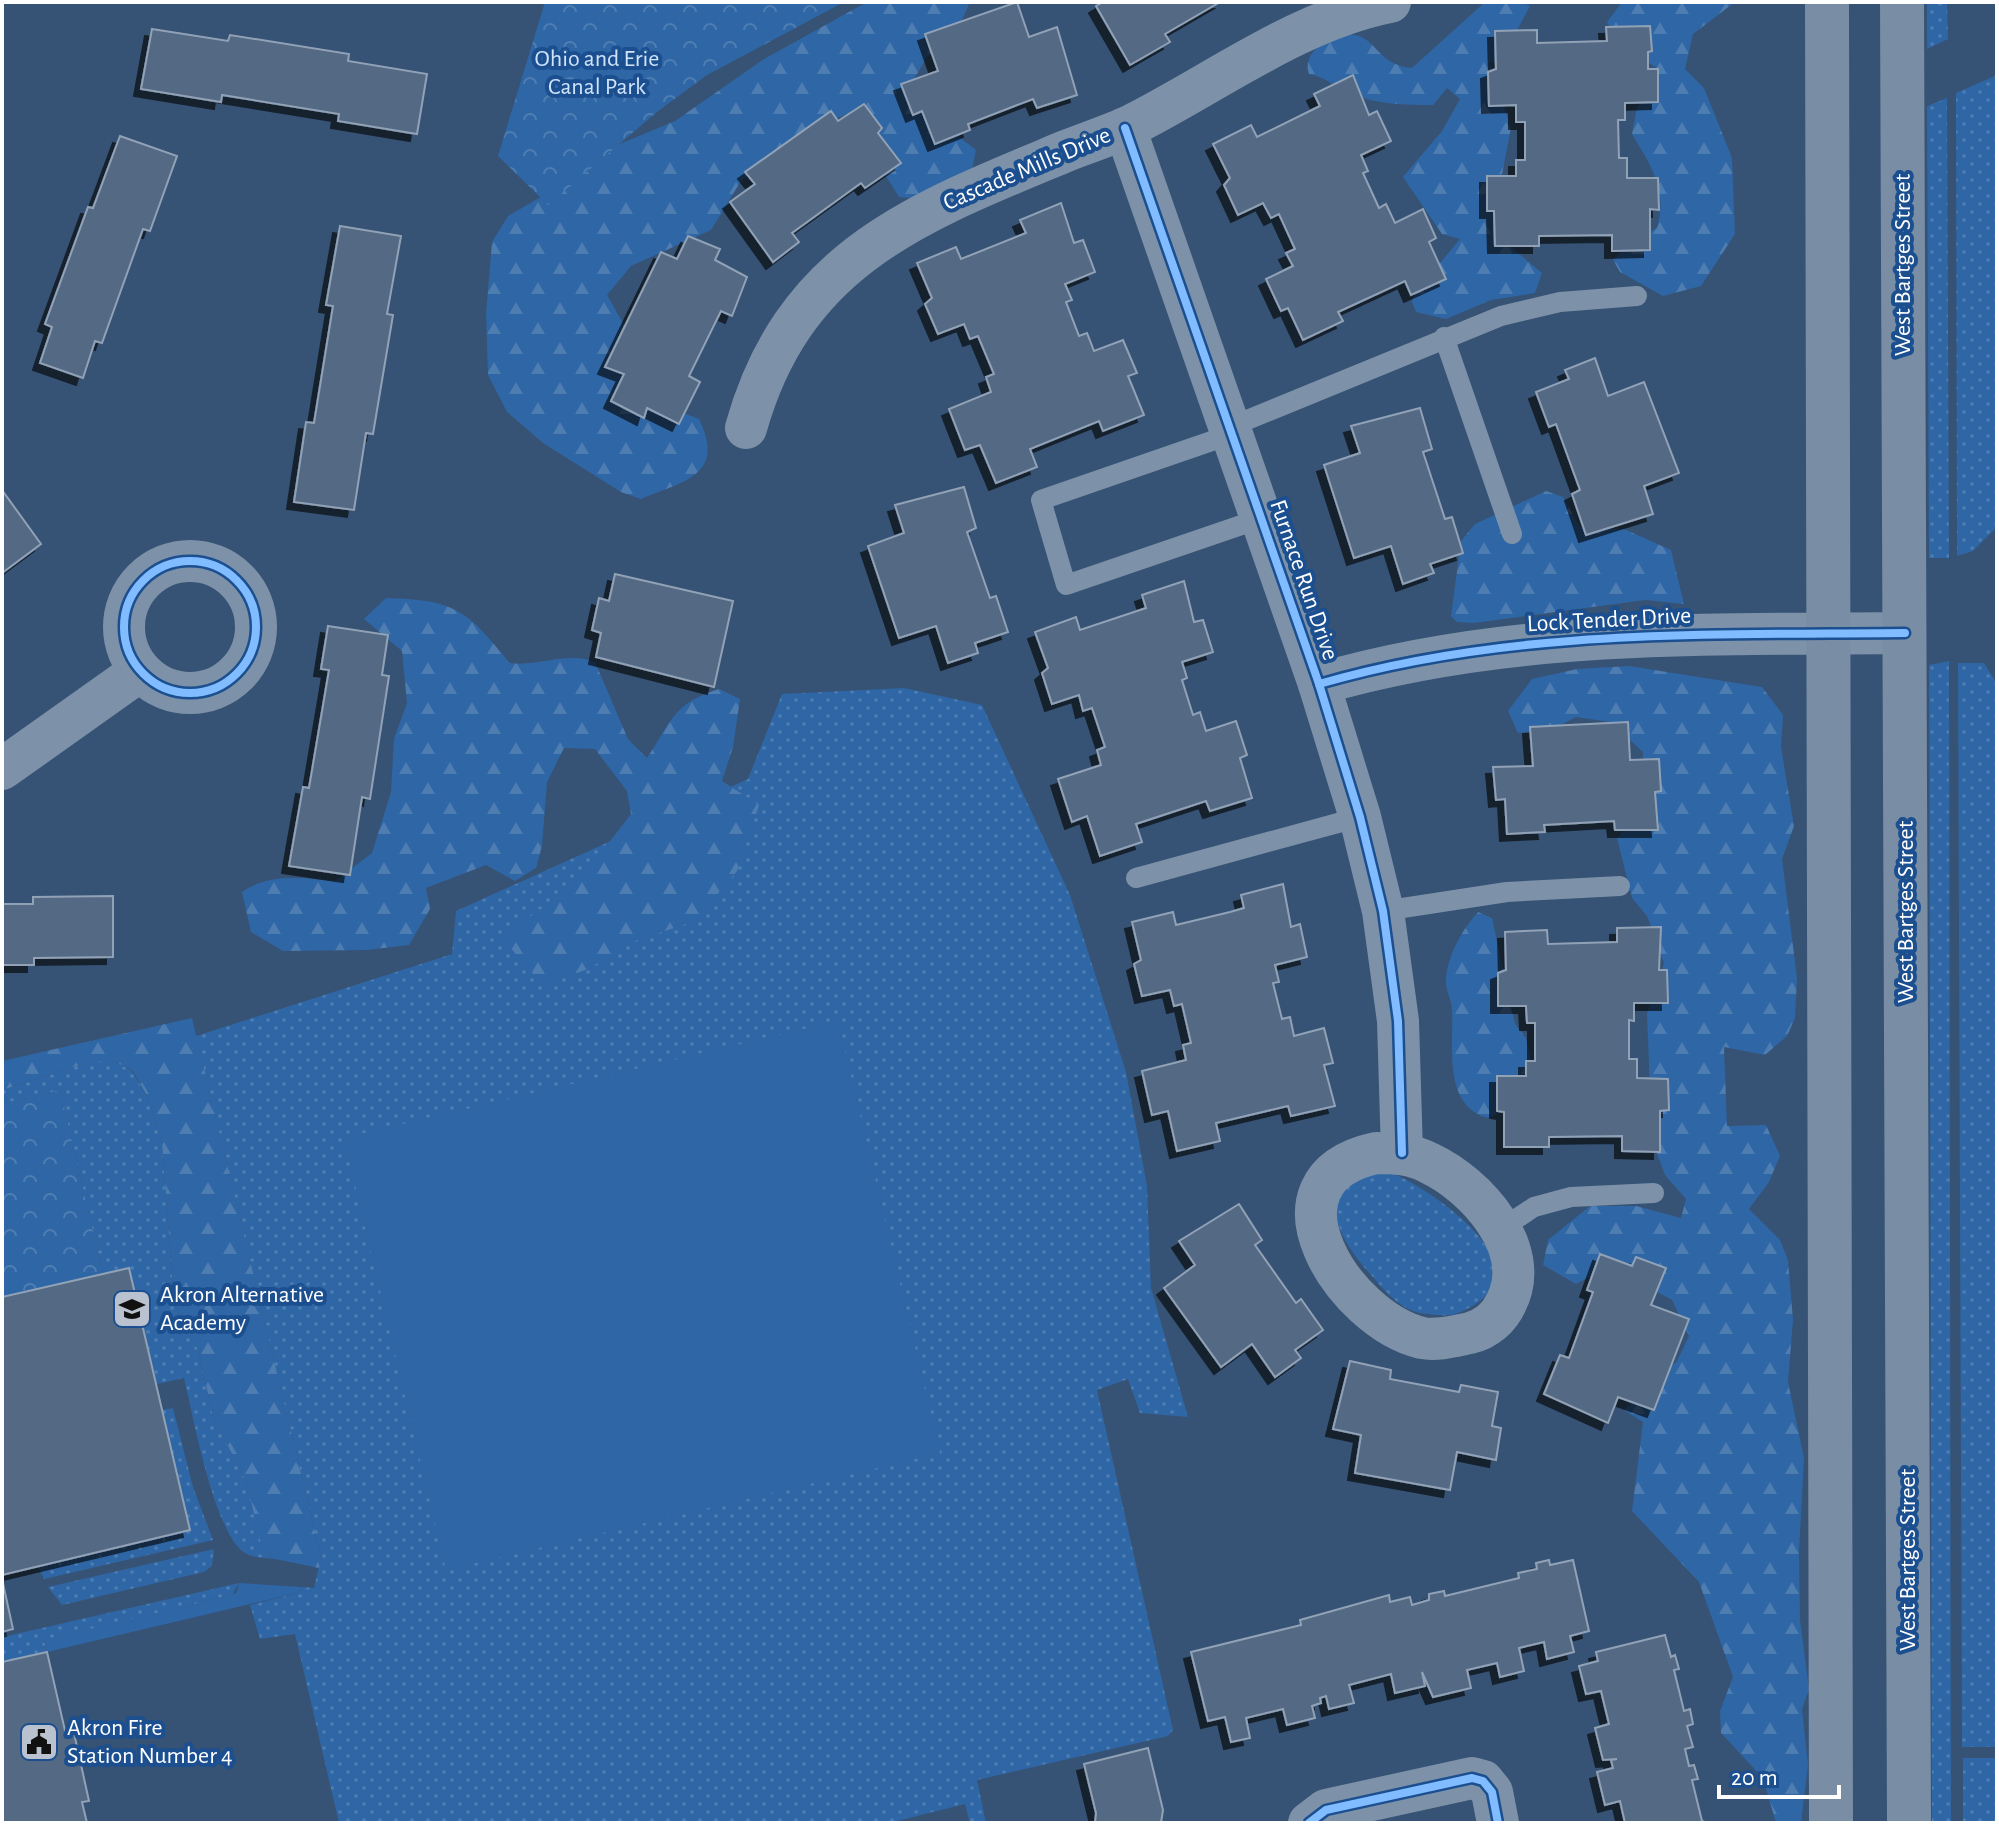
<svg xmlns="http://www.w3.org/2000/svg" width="1999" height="1825" viewBox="0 0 1999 1825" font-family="'Alegreya Sans',sans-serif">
	<defs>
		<pattern id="grass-dots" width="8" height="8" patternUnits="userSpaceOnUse" patternTransform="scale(2)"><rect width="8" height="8" fill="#2f66a5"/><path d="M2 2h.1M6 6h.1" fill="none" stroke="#4e7db2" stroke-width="1.8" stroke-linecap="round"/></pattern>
		<pattern id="forest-firs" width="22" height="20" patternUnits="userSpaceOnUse" patternTransform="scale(2)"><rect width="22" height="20" fill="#2f66a5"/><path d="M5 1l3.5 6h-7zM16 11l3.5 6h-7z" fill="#4e7db2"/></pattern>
		<pattern id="park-crowns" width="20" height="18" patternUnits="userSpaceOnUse" patternTransform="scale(2)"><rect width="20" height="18" fill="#2f66a5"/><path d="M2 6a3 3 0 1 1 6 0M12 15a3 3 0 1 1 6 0" fill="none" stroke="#4e7db2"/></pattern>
		<filter id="shadow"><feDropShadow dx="-7" dy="7" stdDeviation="0" flood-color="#0009"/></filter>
	</defs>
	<rect width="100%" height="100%" fill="#365274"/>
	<g fill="url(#grass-dots)">
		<path d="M1927,2H1947L1948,39L1927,49Z"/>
		<path d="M1997,75V527L1973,551L1957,556L1956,93Z"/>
		<path d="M1947,98L1949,558H1929L1927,106Z"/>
		<path d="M1949,661L1951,1823H1932L1929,665Z"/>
		<path d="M1958,663H1984L1997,684V1747H1962Z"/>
		<path d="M904,688L982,705L1070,895L1126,1072L1147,1186L1151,1288L1188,1417L1140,1413L1128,1379L1097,1390L1173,1730L1168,1736L977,1780L986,1823H970L965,1804L889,1823H339L295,1634L260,1639L250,1605L298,1593L303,1587L314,1588L321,1557L196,1036L452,954L456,911L748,779L782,694Z"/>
		<path d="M93,1061H113L131,1070L149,1099L162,1144L174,1300L183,1326L198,1349L213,1417L247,1483L266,1552L275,1559C266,1558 253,1558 245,1553C214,1534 193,1415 184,1378L157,1384L129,1268L103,1274L60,1091L2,1104V1090Z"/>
		<path d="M1384,1170C1420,1181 1542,1261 1477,1303C1465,1311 1453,1317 1438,1315C1430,1314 1421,1314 1413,1311C1398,1306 1382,1288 1372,1276C1336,1237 1308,1184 1384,1170Z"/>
		<path d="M173,1408L193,1487L213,1540L44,1579L38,1566L190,1530L162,1410Z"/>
		<path d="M214,1549L212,1566L204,1572L62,1605L48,1587Z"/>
		<path d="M239,1583L232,1595L44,1641L47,1652L2,1662V1632L5,1631L7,1636Z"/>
		<rect x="1963" y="1758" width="34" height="65"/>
	</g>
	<g fill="url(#forest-firs)">
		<path d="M867,2H970L955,35L927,57L914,79L950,130L976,150L970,179L923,199L899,197L848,114L821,124L741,181L711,230L631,266L607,295L636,346L632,393L699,419C726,475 685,481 641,499L621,492L543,443L507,412L488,375L486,314L492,242L508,216L551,191L605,150L675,121L764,59Z"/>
		<path d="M1485,2H1521L1530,6L1501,60L1490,63L1511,128L1499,190L1498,225L1511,247L1542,273L1535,293L1491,300L1446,319L1416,312L1412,302L1417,279L1436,268L1460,239L1442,234L1403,177L1442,131L1460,99L1447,88L1433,105C1404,105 1377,105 1350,93C1335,87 1326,77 1309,74C1300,51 1336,28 1359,36C1378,43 1380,65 1412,68Z"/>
		<path d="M1622,2H1735L1693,34L1685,69L1704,88L1732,158L1735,234L1701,286L1663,296L1620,272L1613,260L1629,244L1657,228C1668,190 1651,166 1632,134L1637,107L1653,89L1658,69L1618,42L1607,22Z"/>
		<path d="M1546,491L1563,497L1580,527L1624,529L1671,550L1684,604L1645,600L1474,623L1457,622L1451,616L1461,541L1475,524Z"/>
		<path d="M386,598C457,600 466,610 510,663C539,667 566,651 595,662L628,739L647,758C672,721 673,703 719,689L740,699L733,747L722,781L759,805L737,871L695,921L635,941L588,969L543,985L500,936C564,897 586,873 631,814L627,791L595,749L564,748L547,782L542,846L536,868L515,881L486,865L426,888L430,909L409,945L367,950L283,951L251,932L242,892C270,873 302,878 335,881L372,853L391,792L394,739L407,703L402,651L364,619Z"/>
		<path d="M1629,666L1762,687L1783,715L1781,747L1794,826L1782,859L1797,978L1795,1018L1787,1036L1765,1055L1724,1047L1727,1126L1766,1125L1780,1156L1769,1182L1749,1209L1780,1240L1788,1260L1793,1320L1788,1382L1804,1458L1799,1551L1800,1620L1809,1689L1802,1709L1808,1765L1801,1823H1776L1763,1778L1721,1733L1720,1711L1733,1677L1699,1582L1632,1511L1643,1422L1624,1410L1677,1361L1689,1336L1672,1300L1639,1282L1601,1271L1576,1284L1543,1265L1548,1240L1590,1206H1636L1681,1218L1686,1199L1665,1175L1652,1140L1647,1014L1664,963L1647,916L1632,898L1617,838L1642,812L1643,752L1610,722L1576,717L1551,730L1518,733L1508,711L1532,679L1577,669Z"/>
		<path d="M1478,912L1492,918L1515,1024L1526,1038L1535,1080L1506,1109L1488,1118C1442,1105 1454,1047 1452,1009C1451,999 1445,989 1446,979C1448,954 1462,930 1478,912Z"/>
		<path d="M192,1018L321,1557L319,1568L275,1559L266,1552L260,1540L247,1483L213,1417L198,1349L183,1326L174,1300L162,1144L149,1099L132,1070L113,1061H93L2,1090V1061Z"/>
	</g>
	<g fill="url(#park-crowns)">
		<path d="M545,2H844L707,75L657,112L548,205L498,156Z"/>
		<path d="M60,1090L103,1274L2,1297V1104Z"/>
	</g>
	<g fill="#2f66a5">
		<path d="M838,1021L940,1453L446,1570L344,1138Z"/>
		<path d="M239,1583L303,1587L298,1593L47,1652L44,1640L224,1597L236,1593Z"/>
	</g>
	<g fill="#526984" stroke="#92a2b6" stroke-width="2" filter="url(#shadow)">
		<path d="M1017,2L1029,37L1057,27L1077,95L1037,108L1033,99L968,124L970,130L935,144L922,111L913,115L901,84L938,71L925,34Z"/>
		<path d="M1103,2H1220L1165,34L1170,42L1130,65L1096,6Z"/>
		<path d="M1650,26L1652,51L1648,52V69H1658V102L1625,103V120H1618L1619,158H1627V178H1658L1659,210L1650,209V250L1612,251V235L1539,236V246H1495L1494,211H1487V176H1516V160H1525V122H1516V105L1489,106L1488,72L1496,69L1495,31L1537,30V43L1607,41L1606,27Z"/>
		<path d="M152,29L228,41L230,35L349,54L348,61L427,74L417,134L338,121L339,114L222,95L221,102L141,89Z"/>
		<path d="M1353,75L1369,115L1377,111L1391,141L1361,155L1368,171L1363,173L1379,208L1386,204L1395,223L1423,209L1436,238L1429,242L1446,279L1411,295L1405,281L1338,312L1343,321L1303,340L1288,308L1281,311L1266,279L1293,266L1286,253L1295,249L1279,214L1271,218L1263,203L1238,215L1224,185L1230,178L1213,144L1251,125L1257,137L1320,106L1314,94Z"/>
		<path d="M864,104L882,128L878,133L901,163L865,188L861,183L792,233L799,242L773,262L730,202L755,184L745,172L831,111L838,121Z"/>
		<path d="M120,136L177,156L150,231L143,229L102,343L95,341L83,378L40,363L52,327L45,324L88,207L93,208Z"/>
		<path d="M1061,203L1074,243L1083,240L1095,272L1065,284L1072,300L1066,302L1079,336L1087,333L1094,351L1123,340L1137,373L1128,376L1144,415L1103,431L1099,421L1030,449L1037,467L996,483L980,445L965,450L949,409L991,392L986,377L994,374L978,336L970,339L964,324L938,334L925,304L932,298L917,263L956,247L961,259L1026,233L1020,220Z"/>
		<path d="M340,226L401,236L387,314L393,315L373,434L366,433L354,510L294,502L306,422L314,423L333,306L326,305Z"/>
		<path d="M688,236L720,249L715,260L747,277L732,316L721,311L689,376L700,382L679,424L647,408L644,418L611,401L624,374L605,367L661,252L677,259Z"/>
		<path d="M1595,358L1608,396L1644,382L1679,473L1644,486L1653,514L1586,535L1572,494L1580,490L1556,424L1549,427L1536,392L1569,379L1565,370Z"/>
		<path d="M1420,408L1432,449L1423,452L1445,519L1452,517L1463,553L1430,564L1434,573L1403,584L1391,546L1354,558L1324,465L1360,453L1351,426Z"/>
		<path d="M964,487L976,528L967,532L990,598L996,596L1008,632L975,643L978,653L948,663L936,626L899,638L868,546L904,533L895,505Z"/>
		<path d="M2,490L41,544L2,573Z"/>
		<path d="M615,574L733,601L714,687L596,657L601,633L592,630L599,598L609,601Z"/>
		<path d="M1184,581L1194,622L1203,620L1213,652L1182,662L1187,678L1182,680L1193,715L1200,712L1206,731L1236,721L1247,755L1240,758L1252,798L1210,811L1206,801L1136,824L1142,842L1100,856L1087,816L1072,822L1058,779L1101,765L1097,750L1105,747L1092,708L1083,711L1079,695L1052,704L1042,673L1048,668L1035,632L1076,617L1080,630L1146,608L1142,595Z"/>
		<path d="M328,626L388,635L382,675L389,676L370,799L362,797L350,875L289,866L303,787L309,788L329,670L321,669Z"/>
		<path d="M1628,722L1630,760L1659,759L1661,791L1655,792L1658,830H1615L1614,821L1544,825L1545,832L1507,834L1505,799L1496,800L1493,767L1533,766L1530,727Z"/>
		<path d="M1283,884L1291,927L1300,924L1307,957L1275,965L1279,982L1273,983L1282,1019L1290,1017L1294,1036L1324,1028L1333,1063L1324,1065L1335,1106L1291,1116L1288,1106L1216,1123L1220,1141L1177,1151L1168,1111L1152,1115L1142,1071L1186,1060L1183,1045L1191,1043L1182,1004L1174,1006L1170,990L1142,996L1134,964L1141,960L1132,922L1173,912L1176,925L1230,912L1244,908L1241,895Z"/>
		<path d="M113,896V957L34,958V965H2V904H33V897Z"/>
		<path d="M1661,927L1659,970H1667L1668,1003H1634V1021L1629,1020V1059H1637V1078L1668,1079L1669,1110L1660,1111V1152L1622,1151V1136L1549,1137V1147H1504V1112L1497,1111V1076H1526V1061H1535V1023H1527L1526,1006H1498V973L1506,970L1505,932L1547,930L1548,944L1617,942V928Z"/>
		<path d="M1239,1204L1262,1240L1255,1245L1296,1303L1301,1299L1323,1330L1295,1350L1301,1358L1275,1377L1252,1344L1221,1367L1164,1288L1195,1265L1179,1241Z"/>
		<path d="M1600,1254L1632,1266L1636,1257L1666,1268L1651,1305L1689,1319L1654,1410L1618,1397L1608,1423L1544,1394L1560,1355L1569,1358L1593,1292L1587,1290Z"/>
		<path d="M129,1268L190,1530L2,1575V1297Z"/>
		<path d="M1350,1361L1391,1370L1390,1379L1459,1392L1461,1385L1498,1392L1492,1426L1501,1428L1496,1460L1457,1452L1450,1490L1355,1473L1361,1435L1333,1429Z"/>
		<path d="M1549,1560L1550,1565L1573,1560L1589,1631L1570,1636L1574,1652L1547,1659L1544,1642L1519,1648L1524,1671L1500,1677L1497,1663L1467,1670L1471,1688L1433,1697L1422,1672L1425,1686L1395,1693L1391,1674L1349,1685L1354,1703L1329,1709L1326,1696L1320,1698L1321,1703L1312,1706L1315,1718L1287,1725L1283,1709L1246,1718L1250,1738L1231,1742L1225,1717L1208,1721L1191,1652L1301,1625L1300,1620L1389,1595L1390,1602L1410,1597L1412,1605L1429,1600V1594L1444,1591L1445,1596L1519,1578L1518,1573L1537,1569L1536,1563Z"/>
		<path d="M2,1579L13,1629L2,1632Z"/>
		<path d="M1665,1635L1671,1657L1675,1655L1679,1669L1674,1670L1684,1711L1690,1709L1693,1724L1687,1726L1693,1747L1685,1749L1689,1766L1694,1765L1698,1779L1692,1780L1702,1821L1707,1823H1625L1620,1801L1605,1805L1597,1772L1613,1768L1611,1760L1617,1759L1603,1760L1595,1728L1609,1724L1601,1691L1586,1694L1579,1666L1598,1661L1596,1652Z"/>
		<path d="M47,1652L66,1735L74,1733L89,1801L82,1802L87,1823H2V1662Z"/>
		<path d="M1148,1748L1163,1810L1161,1823H1095L1096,1813L1084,1764Z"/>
	</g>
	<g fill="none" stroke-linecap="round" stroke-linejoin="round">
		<g stroke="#7d92a8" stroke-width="20">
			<path d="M1444,337L1512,534"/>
			<path d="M1230,427L1501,316L1560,302L1637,296"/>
			<path d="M1232,434L1041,500L1066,585L1262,518"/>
			<path d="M1136,878L1360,817"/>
			<path d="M1383,911L1507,892L1620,886"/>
			<path d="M1501,1229L1534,1207L1571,1197L1654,1193"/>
		</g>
		<g stroke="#7d92a8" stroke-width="42">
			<path d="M1125,128L1319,684L1360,817L1383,911L1398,1021L1402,1153"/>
			<path d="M746,428C794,257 917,213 1066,151C1086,143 1108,136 1128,127C1213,85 1295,21 1390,2"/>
			<circle cx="190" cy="627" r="66"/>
			<path d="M1319,684C1511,628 1708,635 1905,633"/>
			<path d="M2,769L140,671"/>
			<path d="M1376,1153C1395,1153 1412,1154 1429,1163C1476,1185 1534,1249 1506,1303C1499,1318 1486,1329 1470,1333C1455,1336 1437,1341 1422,1338C1345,1320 1253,1180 1376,1153Z"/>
			<path d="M1309,1823L1326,1810L1472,1778L1483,1781L1492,1792L1498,1823"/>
		</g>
		<g stroke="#798da4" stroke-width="44">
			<path d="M1827,2L1831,1823"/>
			<path d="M1902,2L1909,1823"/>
		</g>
		<defs>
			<g id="cycleway">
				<path d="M1125,128L1319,684L1360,817L1383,911L1398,1021L1402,1153"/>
				<circle cx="190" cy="627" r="66"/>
				<path d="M1319,684C1511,628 1708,635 1905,633"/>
				<path d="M1309,1823L1326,1810L1472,1778L1483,1781L1492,1792L1498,1823"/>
			</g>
		</defs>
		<use href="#cycleway" stroke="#1b4f8f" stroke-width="13"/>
		<use href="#cycleway" stroke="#80bcff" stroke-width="8"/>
	</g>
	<defs>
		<symbol id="school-square" viewBox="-11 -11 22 22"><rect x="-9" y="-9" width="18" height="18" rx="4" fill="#b9c2ce" stroke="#1b4f8f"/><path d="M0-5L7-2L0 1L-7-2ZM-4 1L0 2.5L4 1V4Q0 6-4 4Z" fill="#111"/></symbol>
		<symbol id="civic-square" viewBox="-11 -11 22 22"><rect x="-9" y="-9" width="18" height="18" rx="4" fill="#b9c2ce" stroke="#1b4f8f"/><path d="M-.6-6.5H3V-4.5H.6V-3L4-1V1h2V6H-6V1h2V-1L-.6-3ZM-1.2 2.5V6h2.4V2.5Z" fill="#111"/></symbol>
	</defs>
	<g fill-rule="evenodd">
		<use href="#school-square" x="110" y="1287" width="44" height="44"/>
		<use href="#civic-square" x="17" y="1720" width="44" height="44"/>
	</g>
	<g text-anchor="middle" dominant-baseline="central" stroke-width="8" stroke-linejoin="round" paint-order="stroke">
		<g font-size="24" fill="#cfe3fa" stroke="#1b4f8f">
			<text x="597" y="59">Ohio and Erie<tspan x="597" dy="28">Canal Park</tspan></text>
		</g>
		<g font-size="24" fill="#fff" stroke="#1b4f8f">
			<text transform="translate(1027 169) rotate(-23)">Cascade Mills Drive</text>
			<text transform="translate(1903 265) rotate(-90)">West Bartges Street</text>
			<text transform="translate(1304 580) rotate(71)">Furnace Run Drive</text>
			<text transform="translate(1609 620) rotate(-3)">Lock Tender Drive</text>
			<text transform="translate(1906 912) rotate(-90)">West Bartges Street</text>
			<text transform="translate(1908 1560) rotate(-90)">West Bartges Street</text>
		</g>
		<g font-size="24" fill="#fff" stroke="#1b4f8f" text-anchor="start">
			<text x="160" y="1295">Akron Alternative<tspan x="160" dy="28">Academy</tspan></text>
			<text x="67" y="1728">Akron Fire<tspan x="67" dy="28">Station Number 4</tspan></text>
		</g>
	</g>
	<rect width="1999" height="1825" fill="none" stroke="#ffffff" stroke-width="8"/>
	<path d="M1719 1785v12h120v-12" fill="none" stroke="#ffffff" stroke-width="4"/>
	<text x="1731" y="1785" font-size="24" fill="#ffffff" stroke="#1b4f8f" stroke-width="6" paint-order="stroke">20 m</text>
</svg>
